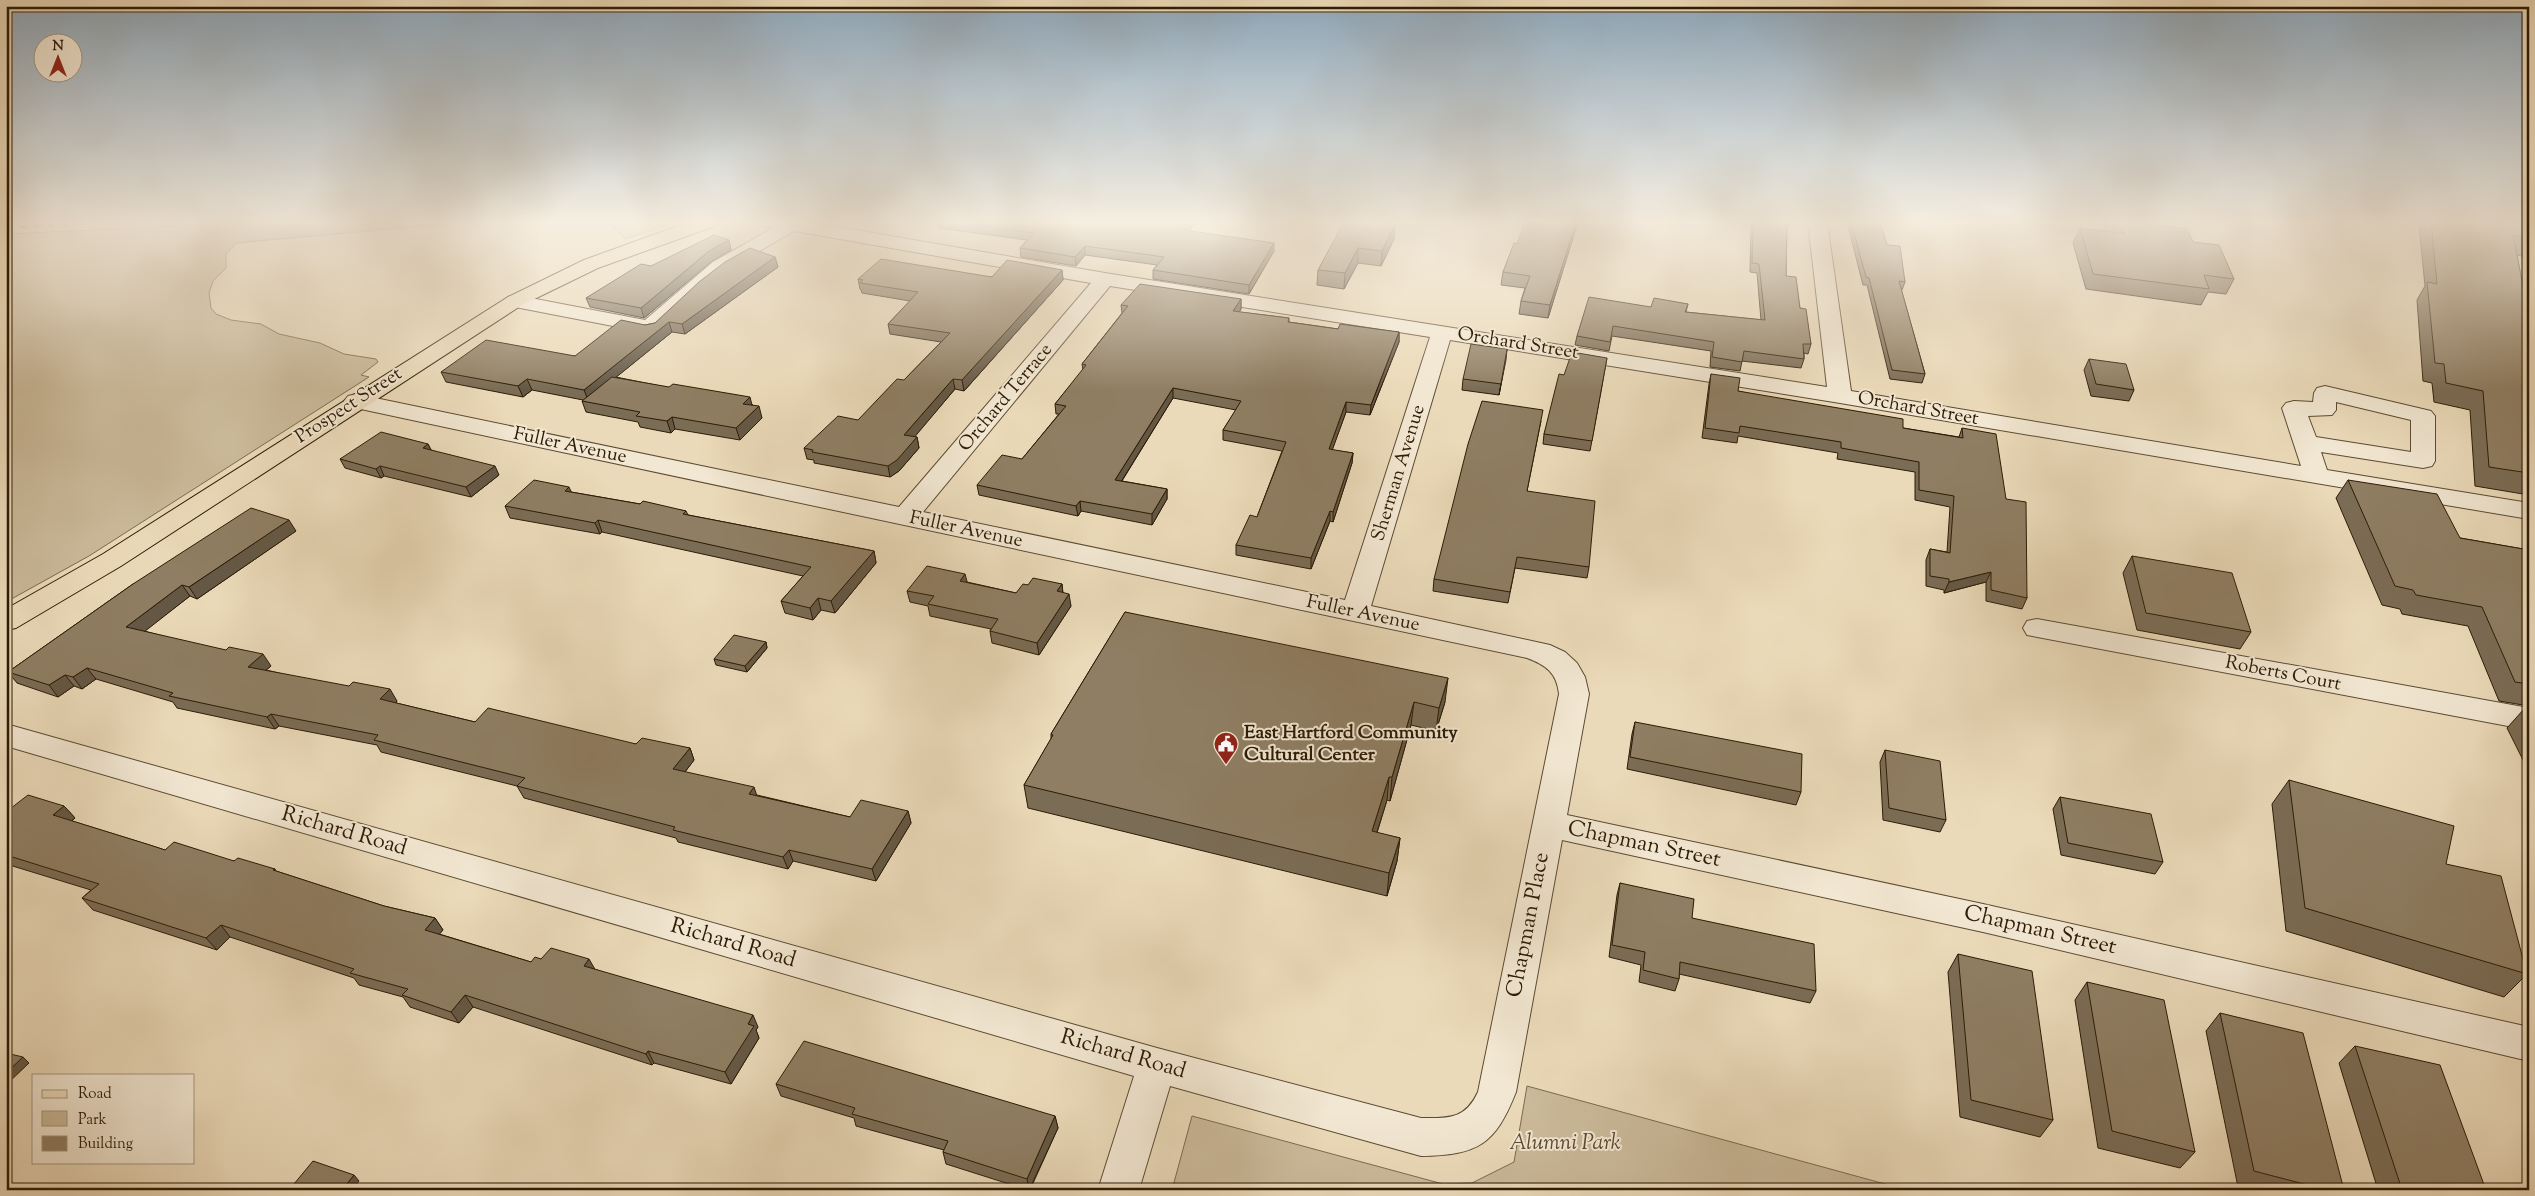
<svg xmlns="http://www.w3.org/2000/svg" width="2535" height="1196" viewBox="0 0 2535 1196" font-family="'Sorts Mill Goudy',serif">
	<rect width="100%" height="100%" fill="#ebdab9"/>
	<filter id="stains"><feTurbulence type="fractalNoise" baseFrequency=".004" numOctaves="4"/><feColorMatrix values="0 0 0 0 .2 0 0 0 0 .09 0 0 0 0 .02 0 0 0 .5 -.17"/></filter>
	<radialGradient id="worn" r=".72"><stop offset=".6" stop-color="#630" stop-opacity="0"/><stop offset="1" stop-color="#630" stop-opacity=".3"/></radialGradient>
	<g fill="#cbba9a" stroke="#7c6a50">
		<path d="M259,222H465L236,243L226,254V268L213,281L209,293L211,308L216,314L231,320L261,324L279,334L320,343L344,354L376,359L378,362L361,375L369,377L89,556L6,602V234Z"/>
		<path d="M606,222H675L626,239Z"/>
		<path d="M1527,1086L1907,1190H1172L1192,1116L1443,1184L1472,1183L1514,1162Z"/>
	</g>
	<g fill="none" stroke-linecap="round" stroke-linejoin="round">
		<defs>
			<g id="minor">
				<path d="M764,222H809L1105,273L1827,387L1808,222H1827L1851,391L2301,466L2282,408L2286,403L2294,401L2313,402L2314,393L2317,388L2325,386L2431,411L2435,416V461L2432,466L2423,468L2321,452L2327,470L2529,503V519L1840,403L1450,340L1371,606L1550,645L1565,652L1577,663L1585,677L1589,694L1567,815L1983,904L2529,1027V1061L1983,932L1562,840L1516,1092C1495,1145 1478,1155 1421,1156L1170,1086L1139,1190H1098L1134,1076L6,746V724L1157,1048L1421,1118C1448,1118 1465,1120 1478,1092L1559,694C1557,673 1546,665 1527,658L356,408L348,406L344,401L348,396L356,394L899,507L1091,283L794,231L727,270L701,290L657,332L649,333L515,307L508,305L505,301L508,297L515,295L645,320L713,262L773,228L766,226ZM1110,286L1430,337L1345,600L923,512ZM2336,402L2411,420V452L2316,437L2308,416L2332,415L2336,410Z"/>
				<path d="M2037,619L2529,708V730L2027,635L2023,628L2027,621Z"/>
			</g>
			<path id="major" d="M689,222H717L715,226L598,268L522,305L121,566L16,628L6,630V609L103,554L508,297L584,260Z"/>
		</defs>
		<use href="#minor" stroke="#5c4b32" stroke-width="2"/>
		<use href="#major" stroke="#2c1b05" stroke-width="2"/>
		<use href="#minor" fill="#f2e7d2" fill-rule="evenodd"/>
		<use href="#major" fill="#ebdab9" fill-rule="evenodd"/>
		<path stroke="#2c1b05" stroke-width="3" stroke-dasharray="7 7" stroke-linecap="butt" d="M6,228L102,222"/>
	</g>
	<g fill="#7b6c55" stroke="#2c1b05">
		<path d="M938,222H1195L1189,231L1274,251L1249,294L1153,279V270L1157,265L1085,255L1076,266L1021,257L1020,248L1027,240L939,228Z"/>
		<path d="M1578,222L1548,318L1519,314L1521,301L1525,288L1501,285L1503,272L1517,244Z"/>
		<path d="M1751,222H1790L1788,228H1787L1786,276L1800,308L1811,344L1808,354L1804,353V359L1801,368L1742,361L1740,371L1710,367L1711,351L1612,336L1609,351L1575,345L1577,336L1651,307L1688,304L1686,312L1761,320L1757,273L1750,272Z"/>
		<path d="M1847,222H1880L1887,245L1905,282L1902,290L1901,289L1925,374L1922,383L1890,379L1867,285H1863Z"/>
		<path d="M2107,222H2136L2193,242L2234,279L2226,294L2208,292L2201,305L2086,289L2073,243L2080,228L2103,231Z"/>
		<path d="M2421,222H2529V254L2527,257L2517,255L2526,302H2529V495L2475,486L2470,410L2434,402L2432,383L2423,381L2417,300L2425,286L2419,225Z"/>
		<path d="M1395,224L1394,239L1381,266L1358,263L1344,289L1317,285L1318,270Z"/>
		<path d="M729,240L731,250L712,261L644,318L590,307L586,298L651,266Z"/>
		<path d="M775,257L778,267L685,334L672,332L616,377L753,405L762,418L740,440L675,429L671,433L640,427L638,422L586,412L582,401L583,400L532,390L523,397L446,382L441,372L575,356L645,325L655,323Z"/>
		<path d="M1062,270L1063,280L964,391L955,389L914,437H917L919,448L899,471L890,477L814,463V460L807,459L804,448L858,420L904,380L941,342L890,334L888,324L910,301L862,293L861,290L860,289L858,279L992,277Z"/>
		<path d="M1241,299V309L1239,312L1289,318V322L1338,329L1399,332V342L1370,415L1346,412L1332,450L1353,453L1352,463L1333,522L1330,521L1311,569L1236,555V545L1257,517L1282,451L1223,440V430L1236,410L1173,398L1122,481L1167,489V499L1152,525L1081,511L1078,516L979,495L977,485L1022,459L1059,414H1056L1055,404L1083,370L1082,364L1122,313L1121,305Z"/>
		<path d="M1507,349L1499,395L1462,390L1463,379Z"/>
		<path d="M1607,358L1590,451L1543,444L1544,434L1564,375Z"/>
		<path d="M2089,359L2134,390L2129,401L2091,396L2084,370Z"/>
		<path d="M1711,374L1738,391L1903,428L1959,437L1962,428L2006,499L2027,598L2022,609L1986,601V582L1944,593V590L1926,586V560L1930,549L1947,552L1950,507L1915,500V472L1837,459L1838,453L1738,436L1737,443L1702,438L1709,384Z"/>
		<path d="M1541,421L1527,491L1589,567L1587,578L1515,568L1508,603L1433,591L1434,579Z"/>
		<path d="M428,444L431,450L499,475L471,497L384,476L381,478L345,468L340,459Z"/>
		<path d="M2348,480L2460,538L2529,550V706L2499,701L2468,626L2402,614L2400,609L2382,605L2336,498Z"/>
		<path d="M571,492L640,504L686,511L688,515L874,551L876,563L835,613L821,610L813,620L785,613L781,601L803,576L602,532L600,534L510,518L505,506Z"/>
		<path d="M296,531L197,599L190,596L144,631L271,666L266,670L397,701L396,703L475,722L636,744L690,748L694,760L685,772L757,795L850,817L908,811L911,823L876,881L793,861L788,869L678,842L676,838L524,798L517,786L381,752L377,745L279,726L275,729L177,708L173,702L96,679L82,689L74,686L58,697L17,683L8,672L133,584Z"/>
		<path d="M2132,556L2251,632L2240,649L2137,630L2123,573Z"/>
		<path d="M967,582L1016,593L1028,585L1062,584L1063,593L1071,606L1039,655L992,643L990,631L991,629L930,616L928,606L910,602L907,591Z"/>
		<path d="M1125,612L1445,702L1436,731L1411,725L1390,801L1387,800L1377,833L1400,838L1397,861L1387,896L1028,808L1024,785L1051,739V734Z"/>
		<path d="M766,642L767,648L747,672L716,665L714,659Z"/>
		<path d="M2524,709H2529V765L2525,764L2507,728Z"/>
		<path d="M1635,722L1801,792L1796,805L1627,769L1632,734Z"/>
		<path d="M1885,750L1946,820L1940,832L1883,820L1880,762Z"/>
		<path d="M2289,780L2527,974L2504,997L2286,931L2272,804Z"/>
		<path d="M2060,797L2163,862L2155,874L2061,855L2053,809Z"/>
		<path d="M64,806L75,818L72,821L165,850L234,861L275,869L276,871L384,906L435,918L443,930L439,934L531,962L541,959L594,969L758,1027L756,1030L759,1038L731,1084L654,1063L652,1065L473,1007L459,1023L410,1007L403,997L359,985L354,978L230,937L217,950L93,910L82,898L91,890L6,864V812Z"/>
		<path d="M1620,883L1692,918L1816,991L1810,1003L1679,974V979L1675,991L1639,982L1641,965L1609,957L1617,895Z"/>
		<path d="M1958,954L2053,1120L2040,1137L1960,1117L1948,972Z"/>
		<path d="M2087,982L2195,1152L2180,1168L2098,1148L2075,1000Z"/>
		<path d="M2220,1013L2344,1190H2248L2238,1187L2206,1031Z"/>
		<path d="M2355,1046L2486,1190H2378L2339,1063Z"/>
		<path d="M776,1084L1055,1116L1058,1128L1030,1190H1028L946,1164L943,1152L944,1150L856,1126L854,1118L781,1096Z"/>
	</g>
	<g fill="#645845" stroke="#2c1b05">
		<path d="M1189,222H1195L1184,239L1183,230Z"/>
		<path d="M1576,222H1578L1548,318L1550,305Z"/>
		<path d="M1395,224L1394,239L1381,266L1382,251Z"/>
		<path d="M729,240L731,250L712,261L644,318L641,308L709,251Z"/>
		<path d="M1274,243V251L1249,294V285Z"/>
		<path d="M1085,246V255L1076,266L1075,257Z"/>
		<path d="M1358,248V263L1344,289L1345,273Z"/>
		<path d="M775,257L778,267L685,334L682,324Z"/>
		<path d="M1062,270L1063,280L964,391L962,380Z"/>
		<path d="M1241,299V309L1234,321L1233,311Z"/>
		<path d="M669,322L672,332L588,400L584,390Z"/>
		<path d="M1399,332V342L1370,415L1371,405Z"/>
		<path d="M1507,349L1506,360L1499,395L1501,384Z"/>
		<path d="M527,379L532,390L523,397L518,386Z"/>
		<path d="M953,379L955,389L907,446L904,435Z"/>
		<path d="M1173,388V398L1116,490L1115,480Z"/>
		<path d="M750,397L753,409L743,404Z"/>
		<path d="M1346,402V412L1329,459V449Z"/>
		<path d="M759,406L762,418L740,440L736,428Z"/>
		<path d="M672,417L675,429L671,433L667,421Z"/>
		<path d="M917,437L919,448L899,471L890,477L888,466Z"/>
		<path d="M428,444L433,454L423,448Z"/>
		<path d="M1353,453L1352,463L1333,522V512Z"/>
		<path d="M380,466L384,476L381,478L376,469Z"/>
		<path d="M495,466L499,475L471,497L466,487Z"/>
		<path d="M569,487L574,498L565,491Z"/>
		<path d="M1167,489V499L1152,525V514Z"/>
		<path d="M1080,501L1081,511L1078,516L1076,506Z"/>
		<path d="M1330,511V521L1311,569V558Z"/>
		<path d="M289,520L296,531L197,599L189,587Z"/>
		<path d="M598,520L602,532L600,534L595,523Z"/>
		<path d="M874,551L876,563L835,613L831,601Z"/>
		<path d="M1991,572L1986,582L1944,593L1949,582Z"/>
		<path d="M965,574L968,585L960,581Z"/>
		<path d="M1062,584L1063,596L1057,591Z"/>
		<path d="M182,585L190,596L135,639L126,627Z"/>
		<path d="M1069,594L1071,606L1039,655L1037,643Z"/>
		<path d="M818,598L821,610L813,620L810,608Z"/>
		<path d="M766,642L767,648L747,672L745,666Z"/>
		<path d="M263,654L271,666L256,678L248,667Z"/>
		<path d="M87,668L96,679L82,689L73,677Z"/>
		<path d="M65,675L74,686L58,697L49,685Z"/>
		<path d="M1448,678L1445,702L1436,731L1439,708Z"/>
		<path d="M390,689L397,701L387,711L380,699Z"/>
		<path d="M1414,702L1411,725L1390,801L1392,777Z"/>
		<path d="M271,714L279,726L275,729L267,717Z"/>
		<path d="M690,748L694,760L678,781L673,769Z"/>
		<path d="M1389,777L1387,800L1370,854L1372,831Z"/>
		<path d="M754,787L758,799L749,794Z"/>
		<path d="M64,806L75,818L64,827L53,815Z"/>
		<path d="M908,811L911,823L876,881L872,869Z"/>
		<path d="M1400,838L1397,861L1387,896L1389,873Z"/>
		<path d="M789,850L793,861L788,869L783,857Z"/>
		<path d="M435,918L443,930L433,942L425,930Z"/>
		<path d="M221,925L230,937L217,950L206,938Z"/>
		<path d="M589,959L596,971L584,966Z"/>
		<path d="M465,995L473,1007L459,1023L451,1012Z"/>
		<path d="M753,1015L758,1027L756,1030L759,1038L731,1084L725,1072L748,1024Z"/>
		<path d="M648,1051L654,1063L652,1065L646,1054Z"/>
		<path d="M23,1057L29,1063L6,1085V1073Z"/>
		<path d="M1055,1116L1058,1128L1029,1190L1027,1179Z"/>
		<path d="M354,1175L359,1181L352,1190H342Z"/>
	</g>
	<g fill="#8f7e63" stroke="#2c1b05">
		<path d="M958,222H1189L1183,230L1274,243L1249,285L1153,270L1164,257L1085,246L1075,257L1020,248L1034,233Z"/>
		<path d="M1344,222H1385L1395,224L1382,251L1358,248L1345,273L1318,270Z"/>
		<path d="M1525,222H1576L1550,305L1521,301L1530,276L1503,272L1514,243L1517,244Z"/>
		<path d="M1753,222H1787L1786,276L1796,277L1800,308L1806,309L1811,344H1803L1804,359L1744,351L1742,362L1712,357L1714,342L1613,326L1610,342L1577,336L1589,297L1651,307L1654,298L1688,304L1685,312L1765,320L1759,264L1752,263Z"/>
		<path d="M1851,222H1880L1887,245L1900,246L1905,282L1899,281L1925,374L1892,370L1869,278L1866,277Z"/>
		<path d="M2112,222H2136L2187,229L2193,242L2219,245L2234,279L2204,275L2209,289L2093,274L2080,228L2125,234Z"/>
		<path d="M2431,222H2529V238L2513,235L2526,302H2529V473L2489,467L2483,391L2446,383L2444,364L2435,363L2427,282L2437,284Z"/>
		<path d="M714,235L729,240L709,251L641,308L586,298L641,264L651,266Z"/>
		<path d="M750,248L775,257L682,324L669,322L584,390L527,379L518,386L441,372L486,340L575,356L621,320L645,325L655,323L699,282L725,262Z"/>
		<path d="M881,259L992,277L1007,260L1062,270L962,380L953,379L904,435L917,437L897,460L888,466L812,452L813,450L804,448L838,416L858,420L897,379L904,380L950,333L888,324L918,292L860,283L863,280L858,279Z"/>
		<path d="M1140,284L1241,299L1233,311L1289,318L1288,322L1338,329L1340,324L1399,332L1371,405L1346,402L1329,449L1353,453L1333,512L1330,511L1311,558L1236,545L1250,515L1257,517L1286,442L1223,430L1241,401L1173,388L1115,480L1167,489L1152,514L1080,501L1076,506L977,485L1002,455L1022,459L1066,406L1055,404L1086,365L1082,364L1128,306L1121,305Z"/>
		<path d="M1471,344L1507,349L1501,384L1463,379Z"/>
		<path d="M1572,352L1607,358L1592,441L1544,434L1559,374L1564,375Z"/>
		<path d="M2089,359L2126,364L2134,390L2096,384Z"/>
		<path d="M1711,374L1740,378L1738,391L1903,419V428L1963,438L1962,428L1996,434L2006,499L2026,502L2027,598L1991,590V572L1949,582V579L1930,576V549L1950,553L1954,496L1919,490V462L1841,448V442L1740,426L1739,433L1705,428Z"/>
		<path d="M612,377L669,387L673,384L750,397L743,404L759,406L736,428L672,417L667,421L636,416L640,412L582,401Z"/>
		<path d="M1482,401L1543,410L1527,491L1595,501L1589,567L1517,557L1510,592L1434,579L1468,444Z"/>
		<path d="M381,432L428,444L423,448L495,466L466,487L380,466L376,469L340,459Z"/>
		<path d="M534,480L569,487L565,491L640,504L643,501L686,511L683,514L874,551L831,601L818,598L810,608L781,601L811,567L598,520L595,523L505,506Z"/>
		<path d="M2348,480L2437,494L2460,538L2529,550V684L2515,682L2482,607L2416,595L2413,590L2395,586Z"/>
		<path d="M251,508L289,520L189,587L182,585L126,627L226,650L229,647L263,654L248,667L349,686L353,682L390,689L380,699L475,722L488,708L636,744L642,738L690,748L673,769L754,787L749,794L850,817L861,800L908,811L872,869L789,850L783,857L673,830L675,827L517,786L525,778L374,740L378,735L271,714L267,717L169,696L173,693L87,668L73,677L65,675L49,685L8,672L133,584Z"/>
		<path d="M2132,556L2232,573L2251,632L2146,613Z"/>
		<path d="M927,566L965,574L960,581L1016,593L1023,584L1028,585L1033,578L1062,584L1057,591L1069,594L1037,643L990,631L998,619L928,604L934,596L907,591Z"/>
		<path d="M1125,612L1448,678L1439,708L1414,702L1392,777H1389L1372,831L1400,838L1389,873L1024,785L1053,735L1051,734Z"/>
		<path d="M734,635L766,642L745,666L714,659Z"/>
		<path d="M2524,709H2529V719Z"/>
		<path d="M1635,722L1802,754L1801,792L1630,757Z"/>
		<path d="M1885,750L1940,761L1946,820L1889,808Z"/>
		<path d="M2289,780L2454,826L2446,864L2501,876L2527,974L2305,908Z"/>
		<path d="M28,795L64,806L53,815L150,845L165,850L174,842L234,861L238,858L275,869L273,870L384,906L435,918L425,930L531,962L535,957L541,959L551,948L589,959L584,966L753,1015L748,1024L754,1026L725,1072L648,1051L646,1054L465,995L451,1012L402,995L408,989L350,973L354,969L221,925L206,938L82,898L99,884L6,855V812Z"/>
		<path d="M2060,797L2151,814L2163,862L2068,843Z"/>
		<path d="M1620,883L1694,899L1692,918L1814,944L1816,991L1680,962L1679,979L1643,970L1645,952L1612,945Z"/>
		<path d="M1958,954L2032,971L2053,1120L1971,1100Z"/>
		<path d="M2087,982L2164,1000L2195,1152L2112,1131Z"/>
		<path d="M2220,1013L2303,1033L2344,1190H2327L2254,1171Z"/>
		<path d="M804,1041L1055,1116L1027,1179L943,1152L948,1141L852,1114L855,1108L776,1084Z"/>
		<path d="M2355,1046L2440,1065L2486,1190H2402Z"/>
		<path d="M6,1053L23,1057L6,1073Z"/>
		<path d="M313,1161L354,1175L342,1190H289Z"/>
	</g>
	<linearGradient id="sky" x2="0" y2="1"><stop stop-color="#8fa9bd"/><stop offset="0.57" stop-color="#f6eee0"/><stop offset="1" stop-color="#f6eee0" stop-opacity="0"/></linearGradient>
	<rect width="2535" height="390" fill="url(#sky)"/>
	<defs>
		<symbol id="civic-pin" viewBox="-11 -11 22 30"><path d="M0 17L-7.5 6A9.5 9.5 0 1 1 7.5 6Z" fill="#8f2418" stroke="#f2e7d2"/><path d="M-.6-6.5H3V-4.5H.6V-3L4-1V1h2V6H-6V1h2V-1L-.6-3ZM-1.2 2.5V6h2.4V2.5Z" fill="#fff"/></symbol>
	</defs>
	<g fill-rule="evenodd">
		<use href="#civic-pin" x="1212" y="730" width="28" height="38"/>
	</g>
	<g text-anchor="middle" dominant-baseline="central" stroke-width="4" stroke-linejoin="round" paint-order="stroke">
		<g font-size="19" fill="#2c1b05" stroke="#f2e7d2">
			<text transform="translate(1518 344) rotate(9)">Orchard Street</text>
			<text transform="translate(1006 398) rotate(-50)">Orchard Terrace</text>
			<text transform="translate(349 406) rotate(-33)">Prospect Street</text>
			<text transform="translate(1918 409) rotate(10)">Orchard Street</text>
			<text transform="translate(570 446) rotate(12)">Fuller Avenue</text>
			<text transform="translate(1399 473) rotate(-73)">Sherman Avenue</text>
			<text transform="translate(966 530) rotate(12)">Fuller Avenue</text>
			<text transform="translate(1363 614) rotate(12)">Fuller Avenue</text>
			<text transform="translate(2283 674) rotate(11)">Roberts Court</text>
		</g>
		<g font-size="19" font-weight="bold" fill="#2c1b05" stroke="#f2e7d2" text-anchor="start">
			<text x="1244" y="733">East Hartford Community<tspan x="1244" dy="22">Cultural Center</tspan></text>
		</g>
		<g font-size="22" fill="#2c1b05" stroke="#f2e7d2">
			<text transform="translate(344 832) rotate(16)">Richard Road</text>
			<text transform="translate(1644 845) rotate(12)">Chapman Street</text>
			<text transform="translate(1529 925) rotate(-79)">Chapman Place</text>
			<text transform="translate(2040 931) rotate(13)">Chapman Street</text>
			<text transform="translate(733 944) rotate(16)">Richard Road</text>
			<text transform="translate(1123 1055) rotate(16)">Richard Road</text>
		</g>
		<g font-size="22" font-style="italic" fill="#5c4b32" stroke="#f2e7d2">
			<text x="1565" y="1144">Alumni Park</text>
		</g>
	</g>
	<rect width="2535" height="1196" fill="none" stroke="#ebdab9" stroke-width="25"/>
	<rect x="8" y="8" width="2520" height="1181" fill="none" stroke="#2c1b05" stroke-width="2.5"/>
	<rect x="12" y="12" width="2510" height="1171" fill="none" stroke="#2c1b05"/>
	<rect x="32" y="1074" width="162" height="90" fill="#f2e7d2" stroke="#a39580"/>
	<rect x="42" y="1090" width="25" height="8" fill="#ebdab9" stroke="#a39580"/>
	<text x="78" y="1098" font-size="15" fill="#2c1b05">Road</text>
	<rect x="42" y="1111" width="25" height="15" fill="#cbba9a" stroke="#a39580"/>
	<text x="78" y="1124" font-size="15" fill="#2c1b05">Park</text>
	<rect x="42" y="1136" width="25" height="15" fill="#8f7e63" stroke="#a39580"/>
	<text x="78" y="1148" font-size="15" fill="#2c1b05">Building</text>
	<g transform="translate(58 58)"><circle r="24" fill="#f2e7d2" stroke="#a39580"/>
	<path d="M0-4L9 19L0 12L-9 19Z" fill="#8f2418"/>
	<text y="-8" font-size="14" font-weight="bold" text-anchor="middle" fill="#2c1b05">N</text>
	</g>
	<rect width="100%" height="100%" filter="url(#stains)"/>
	<rect width="100%" height="100%" fill="url(#worn)"/>
</svg>
